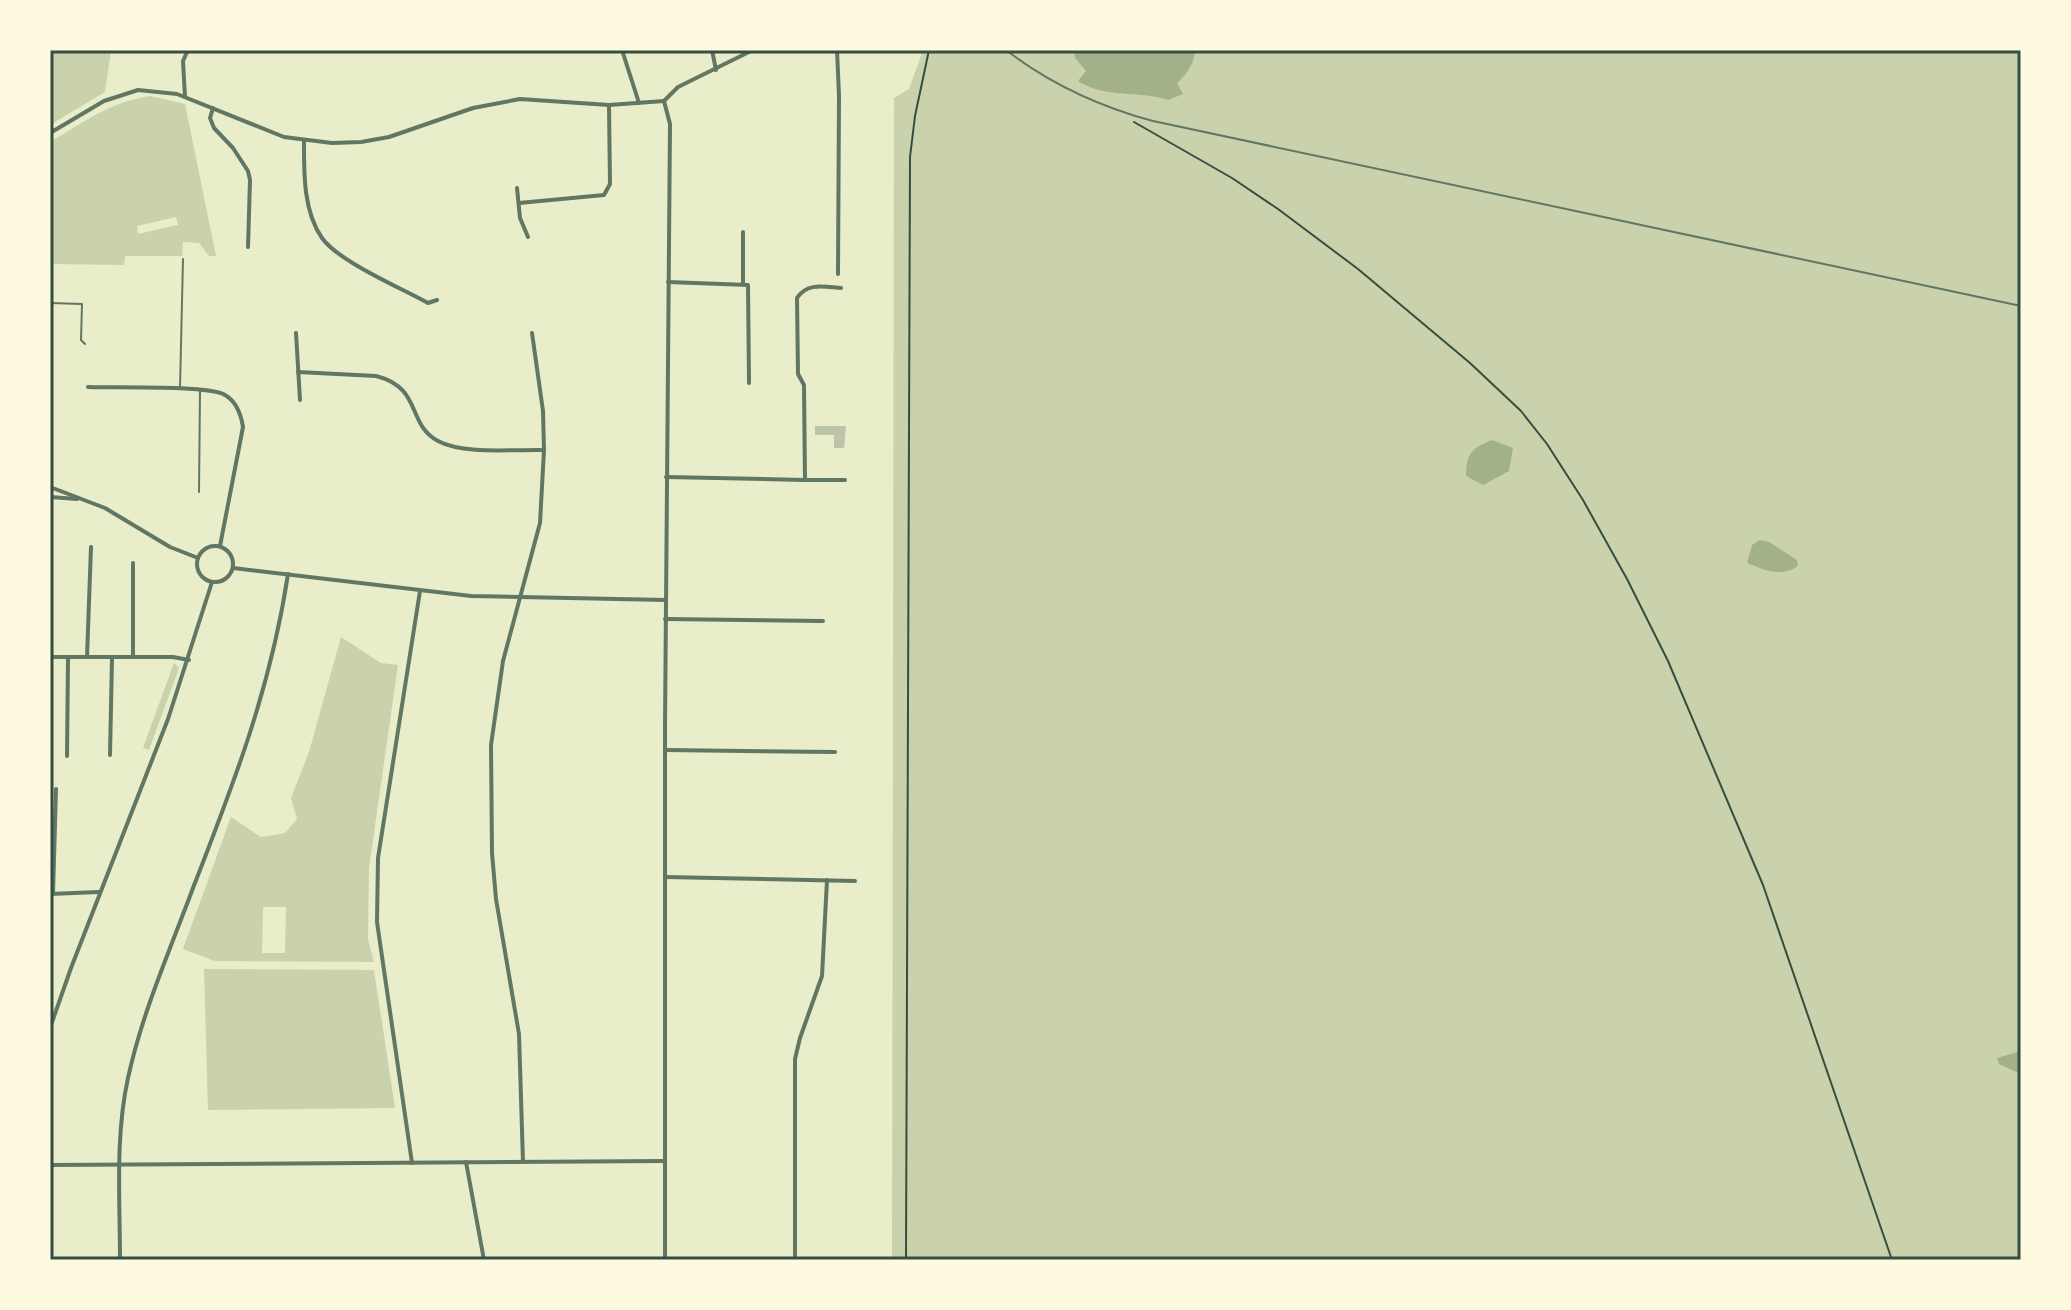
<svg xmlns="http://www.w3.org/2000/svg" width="2071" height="1310" viewBox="0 0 2071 1310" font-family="'PT Sans Narrow',sans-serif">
	<rect width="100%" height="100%" fill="#e9edc9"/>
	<g fill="#cad2ad" fill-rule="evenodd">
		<path d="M50,50H111L105,92L50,125Z"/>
		<path d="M923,50H2021V1260H892L894,98L909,89Z"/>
		<path d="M150,96L185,104L216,256H209L199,243L183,242L182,256H125L124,265L50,264V142C82,123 112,101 150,96ZM176,217L178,225L138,234L137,226Z"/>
		<path d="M341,637L381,663L398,665L369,868L368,939L374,962L215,961L183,949L231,817L261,837L285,833L297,819L291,798L309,752ZM263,907H286L285,953H262Z"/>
		<path d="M174,663L179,668L149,750L143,748Z"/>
		<path d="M204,969L374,970L395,1108L208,1110Z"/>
	</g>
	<g fill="#a3b18a">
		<path d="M1074,50H1195C1195,63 1186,75 1177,83L1183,94L1168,100C1138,90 1105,99 1078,81L1086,71L1075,58Z"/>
		<path d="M1492,440L1513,448L1509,471L1483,485L1466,476C1466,453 1472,448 1492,440Z"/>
		<path d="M1760,540L1769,542L1797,560L1798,566C1782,578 1764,570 1747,563L1752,545Z"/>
		<path d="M2021,1051V1074L1999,1064L1997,1058Z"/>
	</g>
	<path fill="#bcc5a7" d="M815,426H846L844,448H834V435H815Z"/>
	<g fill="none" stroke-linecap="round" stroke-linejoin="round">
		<g stroke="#344e41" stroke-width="2">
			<path d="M1134,122L1232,178L1278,209L1358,269L1470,363L1521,411L1547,444L1583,500L1627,579L1668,661L1763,885L1892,1260"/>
			<path d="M906,1260L910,157L915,116L929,50"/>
		</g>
		<g stroke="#617663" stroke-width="2">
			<path d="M1006,50C1049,83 1101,107 1153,121L2021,306"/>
			<path d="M50,303L82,304L81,340L85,344"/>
			<path d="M180,388L183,259"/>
			<path d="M199,492L200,391"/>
		</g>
		<g stroke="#617663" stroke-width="4">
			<path d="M622,50L639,103"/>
			<path d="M712,50L716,70"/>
			<path d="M837,50L839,96L838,274"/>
			<path d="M185,97L183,61L188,50"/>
			<path d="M664,101L670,124L665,726V1260"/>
			<path d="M664,101L678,87L753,50"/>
			<path d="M213,108L210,118L214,128L233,148L248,171L250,180L248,247"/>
			<path d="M50,133L104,101L138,90L177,94L284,137L332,143L361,142L389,137L473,108L520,99L609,105L664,101"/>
			<path d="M304,141C304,172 303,211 322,238C338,261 401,288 428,303L437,300"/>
			<path d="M517,188L520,218L528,237"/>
			<path d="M519,203L604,195L610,184L609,105"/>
			<path d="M743,232V283"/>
			<path d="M668,282L748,285L749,383"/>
			<path d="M296,333L300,400"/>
			<path d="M298,372L376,376C423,388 406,424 438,441C464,455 515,449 544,450"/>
			<path d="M88,387C113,388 209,385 225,395C237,402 241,414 243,427L220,546"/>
			<path d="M666,477L805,480L804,385L798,374L797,298C807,282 825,287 841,288"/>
			<path d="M805,480H845"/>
			<path d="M50,487L105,508L170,547L198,558"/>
			<path d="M50,497L77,499"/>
			<circle cx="215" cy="564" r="18"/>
			<path d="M133,563V657"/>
			<path d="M233,568L471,596L666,600"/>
			<path d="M665,619L823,621"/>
			<path d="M50,657H173L189,660"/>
			<path d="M87,657L91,547"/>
			<path d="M665,750L835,752"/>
			<path d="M110,755L112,658"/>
			<path d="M67,756L68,658"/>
			<path d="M665,877L855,881"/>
			<path d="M50,894L99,892"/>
			<path d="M53,894L56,789"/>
			<path d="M50,1028L71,968L168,719L212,582"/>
			<path d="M466,1162L484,1260"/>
			<path d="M523,1162L519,1034L496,899L492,853L491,745L503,661L540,523L544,450L543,411L532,333"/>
			<path d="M412,1163L377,922L378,858L420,591"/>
			<path d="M50,1165L665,1161"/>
			<path d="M120,1260C120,1200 115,1137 128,1078C142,1013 170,950 193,888C234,783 271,687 288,574"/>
			<path d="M795,1260V1059L800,1038L822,976L827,880"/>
		</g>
	</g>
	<rect width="2071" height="1310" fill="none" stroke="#fefae0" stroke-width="104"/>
	<rect x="52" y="52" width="1967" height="1206" fill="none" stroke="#344e41" stroke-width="3"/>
</svg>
